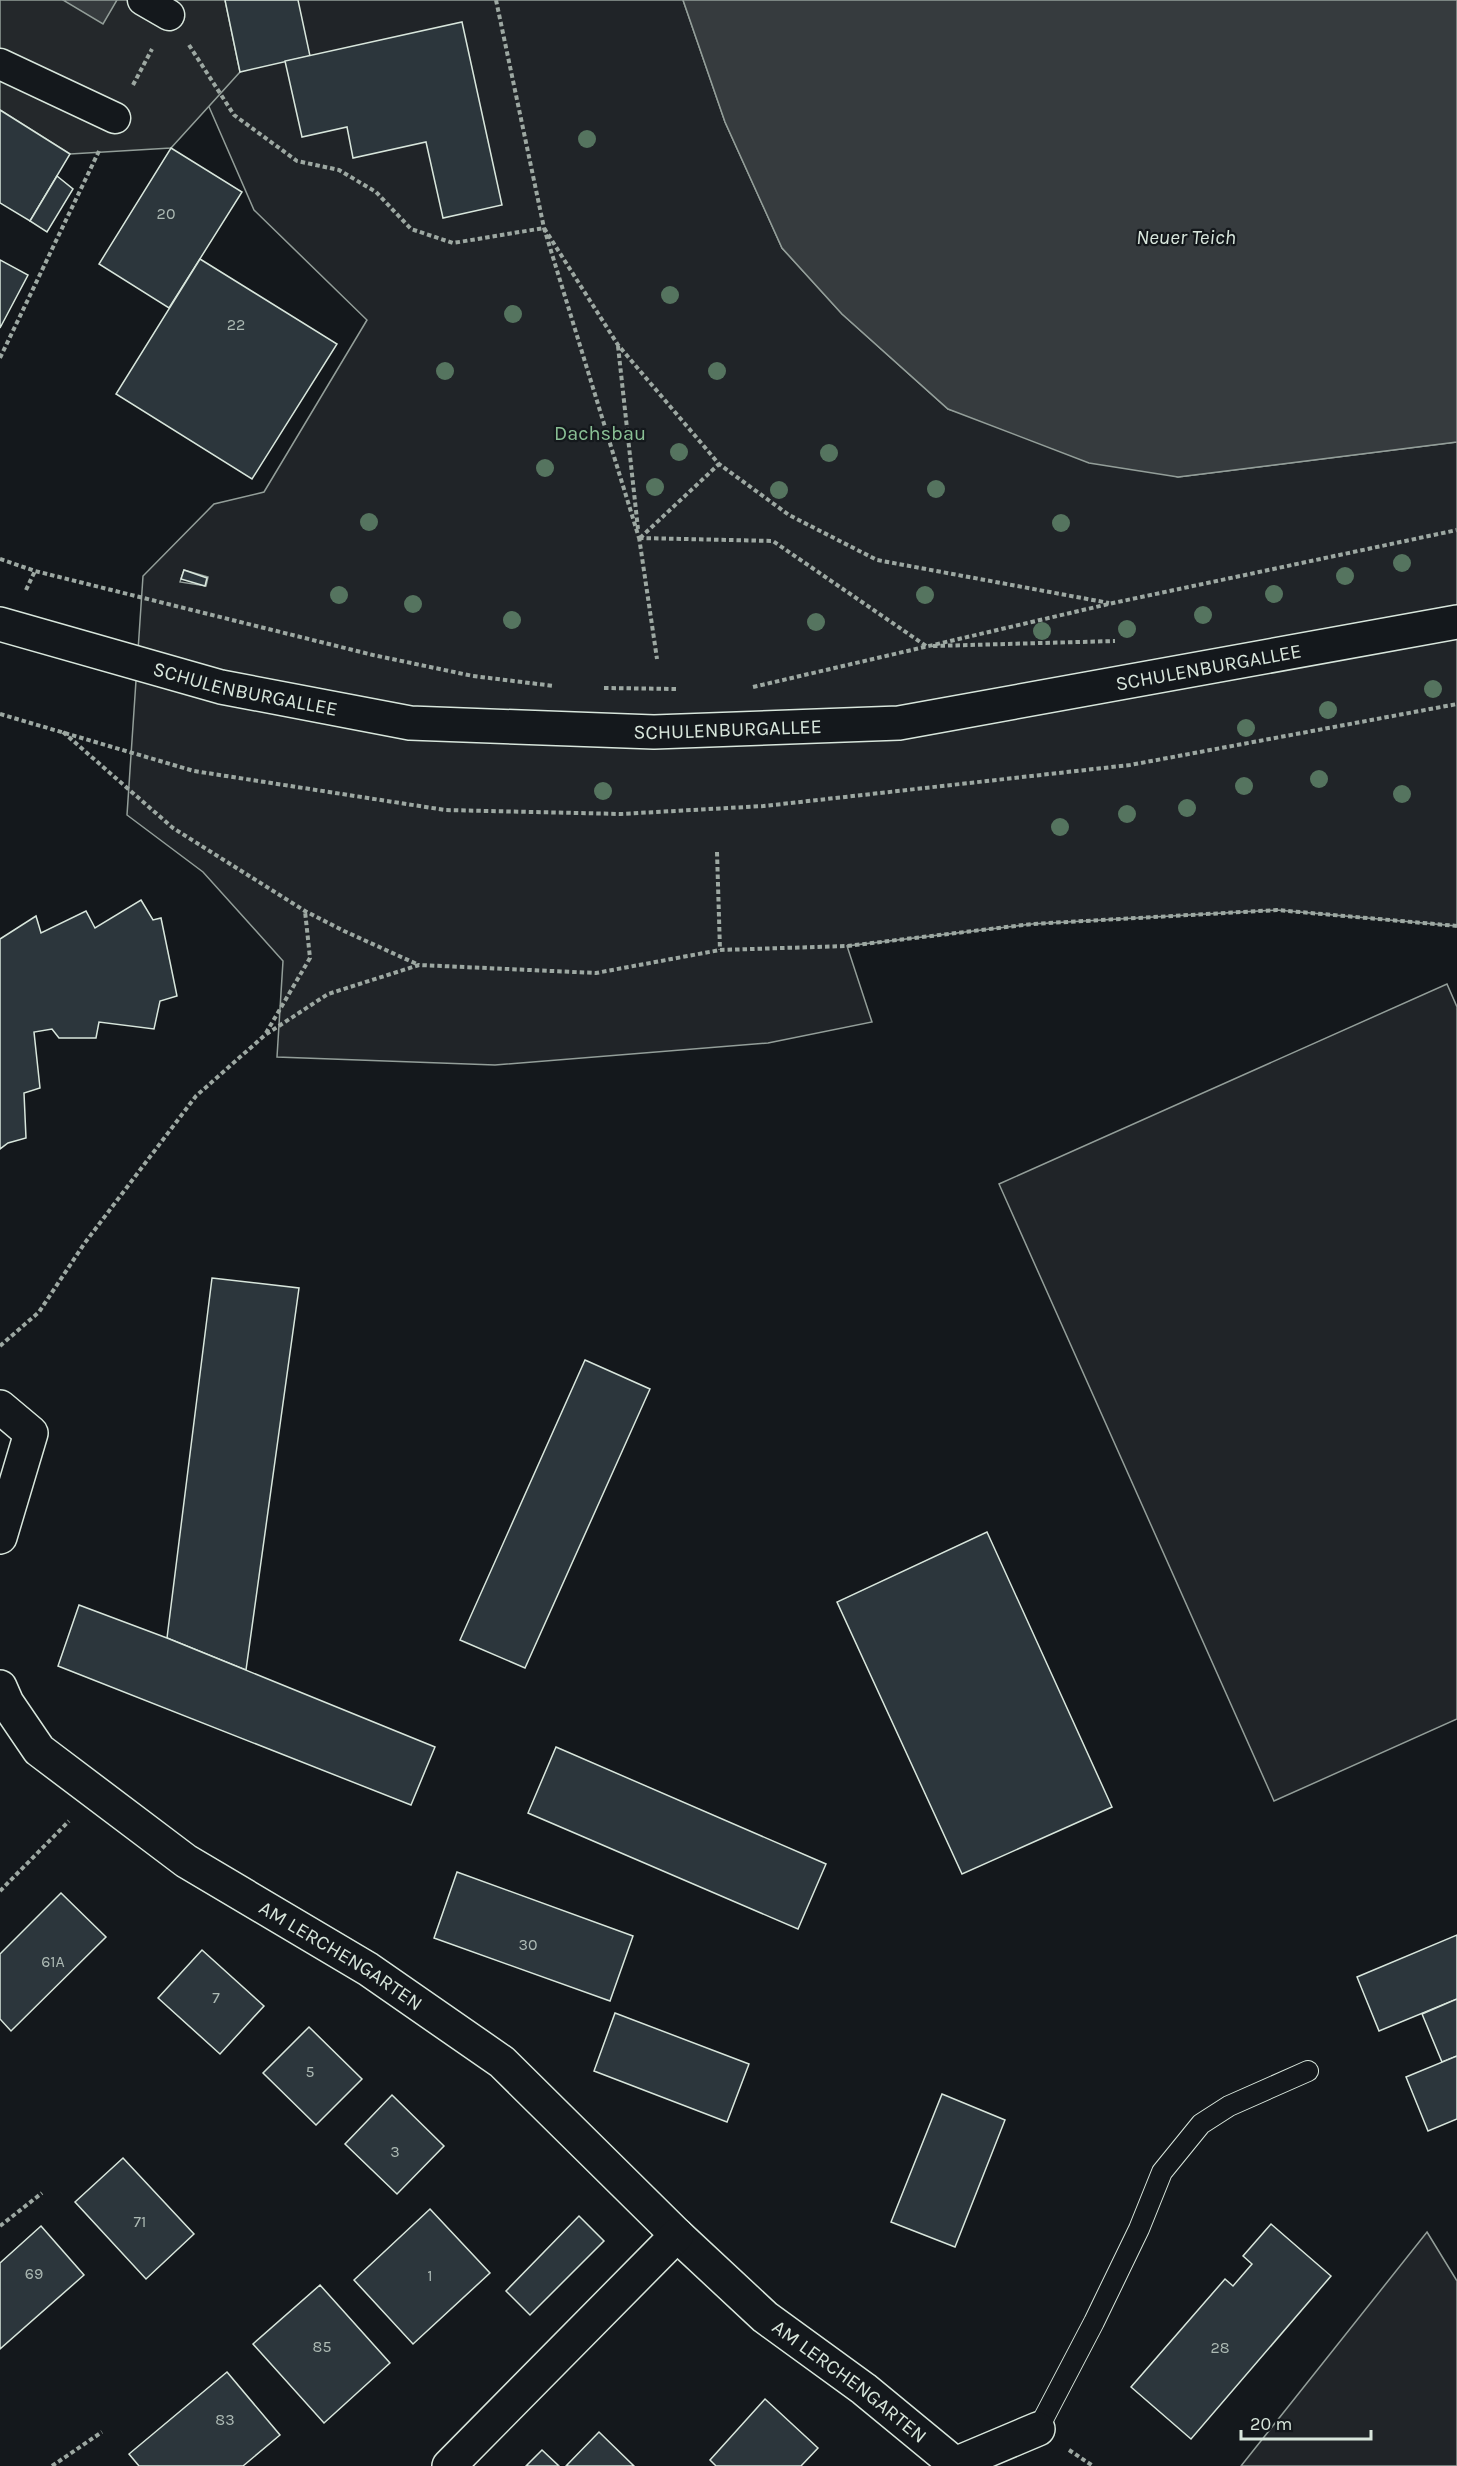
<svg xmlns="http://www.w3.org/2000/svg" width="1457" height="2466" viewBox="0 0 1457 2466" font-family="Karla,sans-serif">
	<rect width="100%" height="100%" fill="#14181c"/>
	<g fill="#202428" stroke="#939e99" stroke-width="1.5" fill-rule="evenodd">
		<path d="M171,0H683L725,122L782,248L842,314L948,409L1178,477L1457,442V926L1277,910L1032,924L847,946L872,1022L768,1043L495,1065L277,1057L283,961L203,872L127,815L143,576L214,504L264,492L367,320L254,210L169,15ZM184,570L208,577L206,586L180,582Z"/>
		<path d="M1447,984L1457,1007V1719L1274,1801L999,1184Z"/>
		<path d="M1427,2232L1457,2281V2466H1241Z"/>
	</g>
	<path fill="#24282b" stroke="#939e99" stroke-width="1.5" d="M0,0H225L240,72L171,148L70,154L0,110Z"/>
	<g fill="#363b3e" stroke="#939e99" stroke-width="1.5">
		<path d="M63,0H117L103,24Z"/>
		<path d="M683,0H1457V442L1178,477L1089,463L948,409L842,314L782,248L725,122Z"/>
	</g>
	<g fill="#2c363c" stroke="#d8e6dc" stroke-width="1.5">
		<path d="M225,0H298L310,56L240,72Z"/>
		<path d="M462,22L502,205L443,218L426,142L353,158L347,127L302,137L285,61Z"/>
		<path d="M0,110L70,154L30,221L0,203Z"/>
		<path d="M171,148L242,192L169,308L99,264Z"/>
		<path d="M57,176L73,189L47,232L30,221Z"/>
		<path d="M200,259L337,344L252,479L116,394Z"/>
		<path d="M0,260L28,275L0,328Z"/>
		<path d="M184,570L207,578L205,586L181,579Z"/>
		<path d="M141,900L153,920L161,918L177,996L160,1001L154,1029L99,1022L96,1038H59L52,1029L34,1032L40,1088L24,1093L26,1138L8,1143L0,1149V939L36,916L41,933L86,911L95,928Z"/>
		<path d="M212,1278L299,1288L246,1670L167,1638Z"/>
		<path d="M585,1360L650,1389L525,1668L460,1640Z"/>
		<path d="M987,1532L1112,1807L962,1874L837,1602Z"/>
		<path d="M79,1605L167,1638L435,1747L411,1805L58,1666Z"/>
		<path d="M556,1747L826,1864L798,1929L528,1813Z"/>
		<path d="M457,1872L633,1936L610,2001L434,1938Z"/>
		<path d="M61,1893L106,1937L11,2031L0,2019V1954Z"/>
		<path d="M1457,1935V1999L1379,2031L1357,1977Z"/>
		<path d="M202,1950L264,2006L220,2054L158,1998Z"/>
		<path d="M1457,1999V2056L1442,2062L1422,2014Z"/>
		<path d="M615,2013L749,2064L727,2122L594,2071Z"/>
		<path d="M309,2027L362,2079L316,2125L263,2073Z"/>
		<path d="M1457,2056V2119L1428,2131L1406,2077Z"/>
		<path d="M942,2094L1005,2120L955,2247L891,2222Z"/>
		<path d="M392,2095L444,2146L397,2194L345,2144Z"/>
		<path d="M123,2158L194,2234L146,2279L75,2202Z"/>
		<path d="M430,2209L490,2273L413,2344L354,2280Z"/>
		<path d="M579,2216L604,2241L530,2315L506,2291Z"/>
		<path d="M1271,2224L1331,2276L1191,2439L1131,2387L1225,2279L1233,2286L1252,2264L1243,2256Z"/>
		<path d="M41,2226L84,2275L0,2349V2263Z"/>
		<path d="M320,2285L390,2363L324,2423L253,2344Z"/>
		<path d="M227,2372L280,2435L243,2466H139L129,2454Z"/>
		<path d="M765,2399L818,2448L801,2466H716L710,2460Z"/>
		<path d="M599,2432L634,2466H566Z"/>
		<path d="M542,2450L559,2466H526Z"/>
	</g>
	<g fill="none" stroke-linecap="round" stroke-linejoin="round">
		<defs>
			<path id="service" d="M1038,2429L1094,2322L1139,2229L1162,2172L1201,2124L1229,2106L1308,2071"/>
			<g id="pedestrian">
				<path d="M143,0L169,15"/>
				<path d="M0,64L115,118"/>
			</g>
			<g id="minor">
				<path d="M0,1407L31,1433L0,1537"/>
				<path id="s1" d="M0,1687L7,1703L39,1750L186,1861L368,1969L502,2062L677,2235L765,2317L864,2389L955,2464L1038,2429"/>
				<path d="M449,2466L677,2235"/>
			</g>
			<g id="tertiary">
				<path id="s2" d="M0,624L221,687L410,723L654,732L899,723L1457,622"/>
			</g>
		</defs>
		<use href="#service" stroke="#d8e6dc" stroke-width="22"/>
		<use href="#pedestrian" stroke="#d8e6dc" stroke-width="33"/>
		<use href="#minor" stroke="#d8e6dc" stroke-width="36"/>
		<use href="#tertiary" stroke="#d8e6dc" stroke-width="36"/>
		<g stroke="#9da8a2" stroke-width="4" stroke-dasharray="4.5 3" stroke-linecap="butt">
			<path d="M496,0L544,228L639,538"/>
			<path d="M189,45L234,115L297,161L339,170L376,192L411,229L453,243L544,228L618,345L719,464L789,515L877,560L1109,603"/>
			<path d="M133,85L152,49"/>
			<path d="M618,346L638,529"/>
			<path d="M0,358L99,151"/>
			<path d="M639,537L657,659"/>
			<path d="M639,538L773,541L926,646"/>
			<path d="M640,538L719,464"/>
			<path d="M0,559L35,571L373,655L473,676L554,686"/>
			<path d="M26,590L35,571"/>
			<path d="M933,646L1115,641"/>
			<path d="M753,687L1113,603L1457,530"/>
			<path d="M604,688L677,689"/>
			<path d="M0,714L194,771L445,810L621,814L764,806L1130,765L1457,704"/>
			<path d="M63,732L173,828L305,911L344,931L419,965"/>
			<path d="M717,852L720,950"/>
			<path d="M266,1033L310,958L305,911"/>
			<path d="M0,1346L39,1312L84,1244L196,1096L265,1035L328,994L419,965L596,973L720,950L847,946L1032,924L1277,910L1457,926"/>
			<path d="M0,1891L69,1821"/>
			<path d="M0,2226L42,2193"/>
			<path d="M1069,2450L1093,2466"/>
			<path d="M52,2466L102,2432"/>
		</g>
		<use href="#service" stroke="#14181c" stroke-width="20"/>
		<use href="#pedestrian" stroke="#14181c" stroke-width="30"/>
		<use href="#minor" stroke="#14181c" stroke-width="33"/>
		<use href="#tertiary" stroke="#14181c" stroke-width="33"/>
	</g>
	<g fill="#55745f">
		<circle cx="587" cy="139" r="9"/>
		<circle cx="670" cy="295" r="9"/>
		<circle cx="513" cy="314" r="9"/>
		<circle cx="445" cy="371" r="9"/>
		<circle cx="717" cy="371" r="9"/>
		<circle cx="679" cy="452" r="9"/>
		<circle cx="829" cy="453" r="9"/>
		<circle cx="545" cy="468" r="9"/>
		<circle cx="655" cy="487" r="9"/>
		<circle cx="936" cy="489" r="9"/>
		<circle cx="779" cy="490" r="9"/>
		<circle cx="369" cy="522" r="9"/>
		<circle cx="1061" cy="523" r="9"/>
		<circle cx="1402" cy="563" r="9"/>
		<circle cx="1345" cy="576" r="9"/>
		<circle cx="1274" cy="594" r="9"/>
		<circle cx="339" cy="595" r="9"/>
		<circle cx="925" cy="595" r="9"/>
		<circle cx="413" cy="604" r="9"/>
		<circle cx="1203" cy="615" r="9"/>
		<circle cx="512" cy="620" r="9"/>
		<circle cx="816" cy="622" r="9"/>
		<circle cx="1127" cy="629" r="9"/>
		<circle cx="1042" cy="631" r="9"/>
		<circle cx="1433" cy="689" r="9"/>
		<circle cx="1328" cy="710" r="9"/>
		<circle cx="1246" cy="728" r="9"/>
		<circle cx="1319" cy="779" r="9"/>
		<circle cx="1244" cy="786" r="9"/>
		<circle cx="603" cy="791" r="9"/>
		<circle cx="1402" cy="794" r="9"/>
		<circle cx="1187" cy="808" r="9"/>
		<circle cx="1127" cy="814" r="9"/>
		<circle cx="1060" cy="827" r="9"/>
	</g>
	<g text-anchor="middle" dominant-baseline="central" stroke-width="4.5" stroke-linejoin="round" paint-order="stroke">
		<g font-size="16" fill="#adbab4">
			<text x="166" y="213">20</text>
			<text x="236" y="324">22</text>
			<text x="528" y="1944">30</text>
			<text x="53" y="1961">61A</text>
			<text x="216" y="1997">7</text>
			<text x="310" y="2071">5</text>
			<text x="395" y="2151">3</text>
			<text x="140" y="2221">71</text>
			<text x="34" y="2273">69</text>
			<text x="430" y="2275">1</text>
			<text x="322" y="2346">85</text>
			<text x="1220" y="2347">28</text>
			<text x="225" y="2419">83</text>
		</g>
		<g font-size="20" fill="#8ac095" stroke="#14181c">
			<text x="600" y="433">Dachsbau</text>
		</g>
		<g font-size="20" fill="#d8e6dc" stroke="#14181c">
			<text stroke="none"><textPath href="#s2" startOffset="1226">SCHULENBURGALLEE</textPath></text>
			<text stroke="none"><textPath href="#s2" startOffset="254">SCHULENBURGALLEE</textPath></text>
			<text stroke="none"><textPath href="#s2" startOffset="740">SCHULENBURGALLEE</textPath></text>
			<text stroke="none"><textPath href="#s1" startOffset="440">AM LERCHENGARTEN</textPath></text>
			<text stroke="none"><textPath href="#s1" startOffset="1106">AM LERCHENGARTEN</textPath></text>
		</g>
		<g font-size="21" font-style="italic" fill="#d8e6dc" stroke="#14181c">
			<text x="1186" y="237">Neuer Teich</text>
		</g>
	</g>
	<path d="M1241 2430v9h130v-9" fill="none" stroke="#d8e6dc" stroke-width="3"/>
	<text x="1250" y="2430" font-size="18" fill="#d8e6dc" stroke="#14181c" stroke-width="4.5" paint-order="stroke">20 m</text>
</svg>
